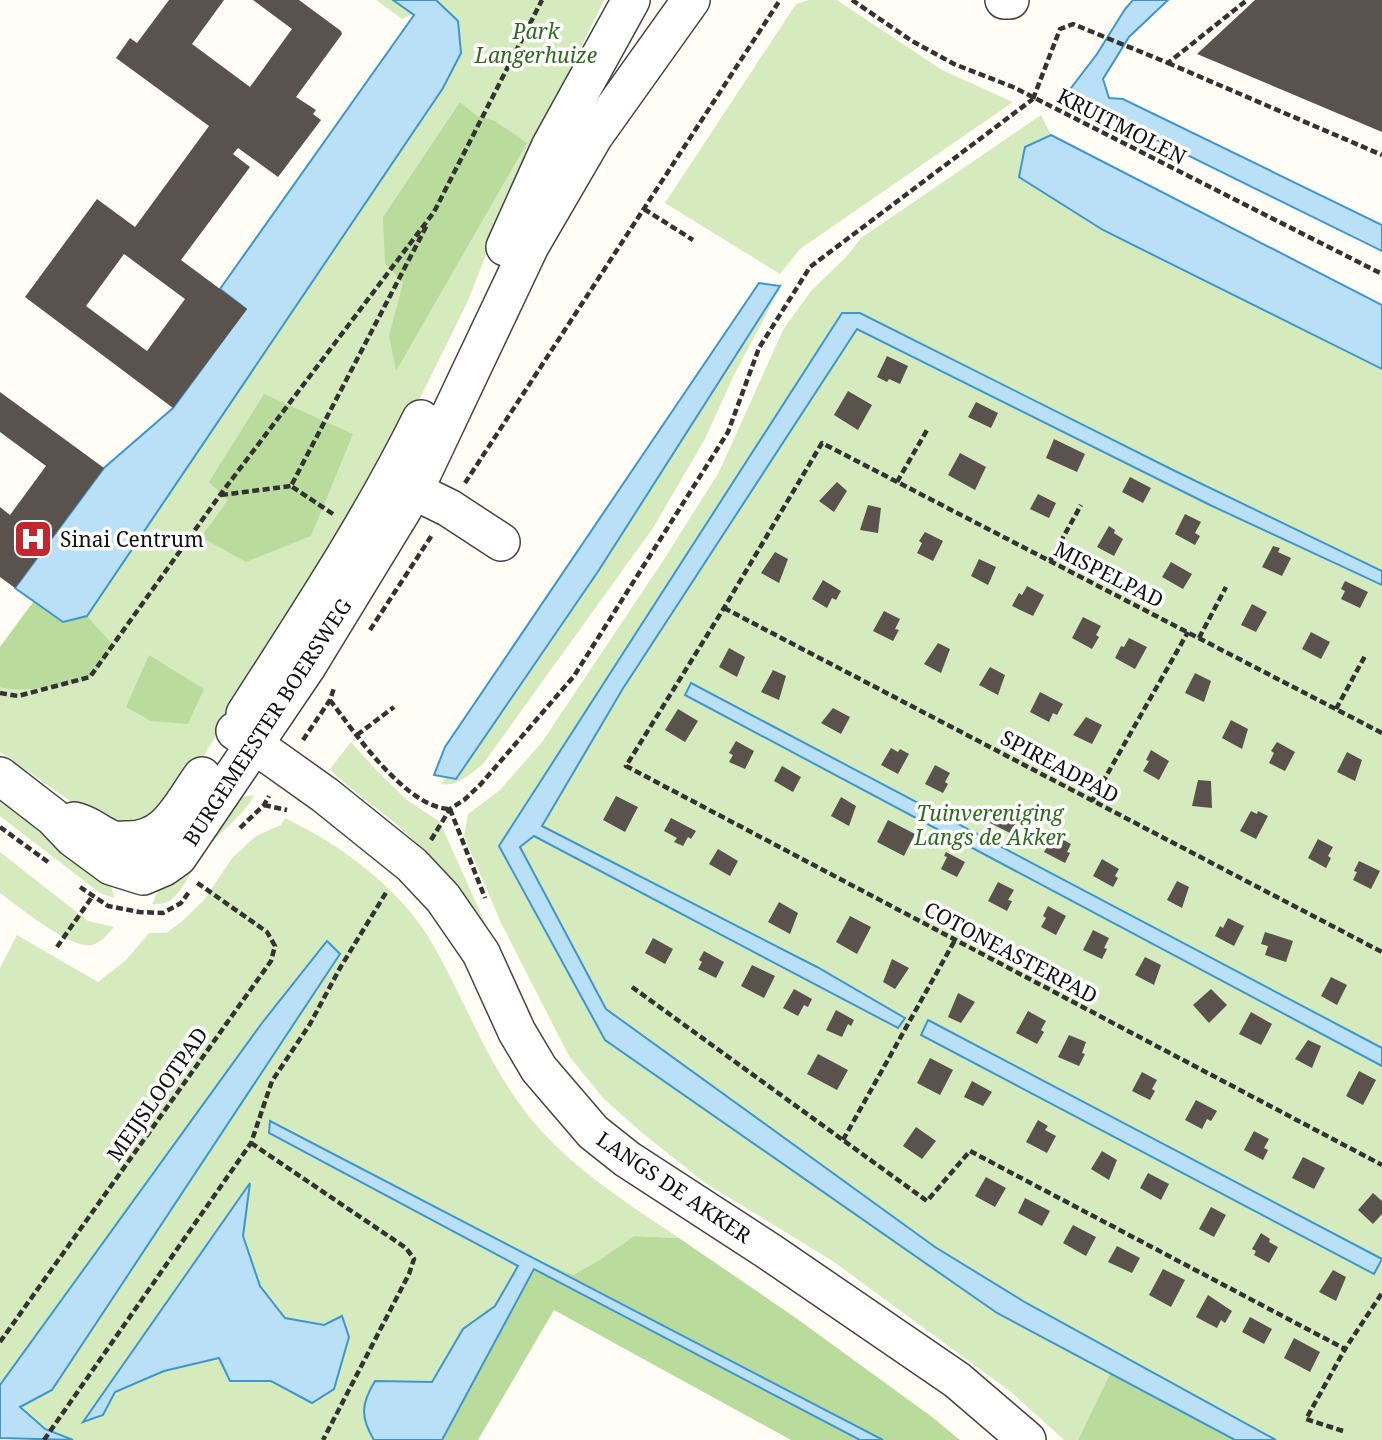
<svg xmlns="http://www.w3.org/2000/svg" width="1382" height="1440" viewBox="0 0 1382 1440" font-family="'Noto Serif',serif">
	<rect width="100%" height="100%" fill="#fffdf5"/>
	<g fill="#d5ebbd">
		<path d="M376,0H604L513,187L467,303L390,459L174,803L141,823H108L86,812L0,752V647L34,601L63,622L87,615L443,88L461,53L440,2L402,19Z"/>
		<path d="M809,0H837L942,70L1013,102L800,249L780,274L665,203L796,4Z"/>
		<path d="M1041,115L1051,135L1025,147L1103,230L1382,369V1440H1204L1107,1382L1078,1440H1064L1011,1392L834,1262L704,1182L641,1132L603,1098L569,1056L501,923L464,836L468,814L500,790L542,742L663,561L719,472L783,330L811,291L846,257L861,238Z"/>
		<path d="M783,283L734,375L705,439L653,528L483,764C470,774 458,787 441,784L771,289Z"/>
		<path d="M351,742L377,771L407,800L440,822L491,936C464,899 438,863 405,832C381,809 352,793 330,769Z"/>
		<path d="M0,793L110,880L114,898L100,893L0,816Z"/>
		<path d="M254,795C249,810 216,836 203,852C192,866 187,886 173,898C167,904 160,904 152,904L161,884L240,797Z"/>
		<path d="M285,818C343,846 404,891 435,948C465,1002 487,1061 524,1110C565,1164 624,1201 679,1238L634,1236L601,1259L573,1275L441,1440H73L45,1429L19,1407L52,1390L340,953L327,941L262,1023L0,1385V968L17,935L98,982L126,960L149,933H166L180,923L204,900L233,857L256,836L281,825Z"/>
		<path d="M0,852L88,921L114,927C108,934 102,942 92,945C71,950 18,906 0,893Z"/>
	</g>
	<g fill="#b9dc9c">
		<path d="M460,102L477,116L495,121L527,143L396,371L389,336L403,283L385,263L383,217Z"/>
		<path d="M264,394L353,434L311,536L246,562L201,537L228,500L209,482Z"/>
		<path d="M34,601L63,622L87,616L113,645C107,654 100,670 91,676C77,686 16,693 0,687V647Z"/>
		<path d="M149,655L204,689L188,724L151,721L126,707Z"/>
		<path d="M634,1236L679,1238L796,1318L932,1417L960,1440H791L554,1310L478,1440H441L540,1261L573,1275L601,1259Z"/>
		<path d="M1115,1364L1264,1440H1078Z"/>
	</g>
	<g fill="#b9e0f7" stroke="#3f96cf" stroke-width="2">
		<path d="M393,0H436L458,21L461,53L443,88L87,616L63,622L15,588L104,468L173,408L246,309L220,289L414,15Z"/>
		<path d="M1133,0H1168L1129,37L1103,79L1109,98L1123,99L1382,225V251L1114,119L1085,98L1068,92L1097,54L1125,9Z"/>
		<path d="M1051,135L1382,305V369L1103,230L1019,177L1025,147Z"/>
		<path d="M759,283L780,286L599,570L456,779L434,775L445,747Z"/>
		<path d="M842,313H860L1175,471L1382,571V585L1210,505L857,329L622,690L542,826L817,967L905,1018L898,1028L534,836L520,847L606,1009L935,1247L1028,1304L1276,1440H1235L997,1313L605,1040L499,846Z"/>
		<path d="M691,683L1382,1048V1066L685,695Z"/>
		<path d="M327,941L340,954L52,1390L20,1407L45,1429L73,1440L0,1438V1385L262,1023Z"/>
		<path d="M928,1020L1382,1259L1374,1274L921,1035Z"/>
		<path d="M270,1121L883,1440H860L534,1269L442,1440H374C360,1417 361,1404 375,1381L432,1382L463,1329L495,1306L518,1266L269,1133Z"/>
		<path d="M250,1183L243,1236L260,1286L285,1318L324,1325L342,1316L349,1337L334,1389L312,1403L271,1381H230L219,1358L164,1371L115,1392L103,1415L83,1422Z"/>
	</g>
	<g fill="#5a524d" fill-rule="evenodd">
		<path d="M169,0H224L192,44L250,87L292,29L253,0H299L341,31L342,34L296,97L316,110L313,114L321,120L278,177L238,148L233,154L250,167L181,260L247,309L173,408L25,297L97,199L135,227L209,126L116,58L130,38L137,43ZM124,254L185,299L147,351L86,306Z"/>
		<path d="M1255,0H1382V132L1197,54Z"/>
		<path d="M887,356L908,366L900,384L889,379L887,382L877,377Z"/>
		<path d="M848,391L872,405L858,430L834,415Z"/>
		<path d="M0,392L104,468L15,588L0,577V507L10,515L46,466L0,432Z"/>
		<path d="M976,402L998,413L991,428L968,417Z"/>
		<path d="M1054,439L1085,454L1077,472L1046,458Z"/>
		<path d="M960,453L986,467L975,490L948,475Z"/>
		<path d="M1130,477L1151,488L1143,503L1122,492Z"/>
		<path d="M837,482L847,491L834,512L819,501Z"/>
		<path d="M1038,494L1056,503L1049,518L1030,509Z"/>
		<path d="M868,505L881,508L878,533L860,530Z"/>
		<path d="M1185,514L1201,522L1195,533L1200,536L1195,545L1175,534Z"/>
		<path d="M1109,526L1115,530L1114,533L1123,539L1114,556L1097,547Z"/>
		<path d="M925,532L943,541L933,561L917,553L922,543L919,541Z"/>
		<path d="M1273,546L1280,548L1278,552L1291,558L1282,576L1262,567Z"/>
		<path d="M775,552L788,559L779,583L761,573Z"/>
		<path d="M979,559L996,567L988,585L971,576Z"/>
		<path d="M1171,562L1192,574L1183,589L1162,577Z"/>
		<path d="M823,580L841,591L836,600L832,598L827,608L812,599Z"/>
		<path d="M1345,581L1368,592L1360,608L1341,599L1345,591L1341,589Z"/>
		<path d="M1027,586L1044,595L1033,616L1012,606L1019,593L1022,595Z"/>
		<path d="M1252,604L1267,612L1256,632L1241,625Z"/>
		<path d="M884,611L900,619L895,629L899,630L893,641L873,631Z"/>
		<path d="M1083,617L1101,626L1096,635L1099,637L1092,649L1072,638Z"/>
		<path d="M1311,632L1330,642L1321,659L1302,649Z"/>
		<path d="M1129,638L1147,647L1135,669L1115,658L1121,646L1124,647Z"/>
		<path d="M938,643L950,649L941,673L924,664Z"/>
		<path d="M729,648L745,657L737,677L719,667Z"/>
		<path d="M990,667L1005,675L998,695L979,685Z"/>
		<path d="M773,670L786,676L779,700L761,692Z"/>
		<path d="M1195,673L1211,681L1204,702L1185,693Z"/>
		<path d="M1040,692L1063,704L1057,715L1053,713L1049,722L1030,712Z"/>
		<path d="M833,708L850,717L841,734L821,723Z"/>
		<path d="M678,709L698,721L685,742L665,730Z"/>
		<path d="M1086,717L1102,725L1092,744L1073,735Z"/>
		<path d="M1231,720L1248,729L1242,749L1222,738Z"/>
		<path d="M736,741L754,751L745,769L729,762L733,755L729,753Z"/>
		<path d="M1277,742L1295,752L1285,771L1269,763L1274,753L1271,751Z"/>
		<path d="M891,748L898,752L900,749L909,754L898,774L881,765Z"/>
		<path d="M1151,750L1169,761L1159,780L1143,771L1149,761L1146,760Z"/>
		<path d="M1347,752L1362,760L1355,781L1337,772Z"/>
		<path d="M935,765L950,773L945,782L948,784L943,793L925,784Z"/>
		<path d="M782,766L801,777L793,792L774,781Z"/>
		<path d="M1198,780L1211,781L1212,808L1192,806Z"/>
		<path d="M616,796L638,807L625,832L603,820Z"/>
		<path d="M841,797L856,806L849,826L831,816Z"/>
		<path d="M999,806L1016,815L1012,823L1015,824L1010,833L990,823Z"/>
		<path d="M1251,811L1257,814L1258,811L1268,816L1256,839L1240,831Z"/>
		<path d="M671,818L696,831L691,839L688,837L683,846L674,842L677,838L664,831Z"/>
		<path d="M888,820L915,834L904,856L877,842Z"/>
		<path d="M1054,835L1071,844L1067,852L1070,853L1065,863L1044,852Z"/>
		<path d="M1318,839L1333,847L1328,856L1331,858L1326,868L1308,858Z"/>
		<path d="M718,849L738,861L730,876L709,864Z"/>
		<path d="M946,852L965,862L957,877L941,869L947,857L944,856Z"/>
		<path d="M1102,859L1119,869L1115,876L1118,878L1113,887L1093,876Z"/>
		<path d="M1359,861L1380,871L1371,889L1353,880L1357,872L1354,871Z"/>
		<path d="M1177,881L1189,887L1182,908L1167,900Z"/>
		<path d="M998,882L1014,890L1008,900L1012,901L1007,911L988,901Z"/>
		<path d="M779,902L798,913L790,934L768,922Z"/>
		<path d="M1048,906L1066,916L1056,935L1041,927L1046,918L1043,916Z"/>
		<path d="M850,916L871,927L857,954L836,942Z"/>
		<path d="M1228,918L1244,926L1234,946L1215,936L1220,926L1223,928Z"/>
		<path d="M1093,930L1109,938L1104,948L1107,949L1102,959L1083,950Z"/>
		<path d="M1265,932L1293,941L1286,962L1265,955L1268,946L1261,944Z"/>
		<path d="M653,938L673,949L665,964L645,953Z"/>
		<path d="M704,951L724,962L716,978L698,969L702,962L699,960Z"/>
		<path d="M1145,957L1161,965L1154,985L1135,975Z"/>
		<path d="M892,959L909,968L895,989L883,982Z"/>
		<path d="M752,965L775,976L764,998L741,986Z"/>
		<path d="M1331,977L1347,985L1337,1005L1321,996Z"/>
		<path d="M794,989L812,999L808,1007L804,1005L798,1016L783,1008Z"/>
		<path d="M1211,989L1227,1005L1209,1023L1193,1005Z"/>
		<path d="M958,993L975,1002L961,1023L948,1017Z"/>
		<path d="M836,1010L854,1020L851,1026L848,1024L842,1037L826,1030Z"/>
		<path d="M1028,1011L1046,1021L1041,1030L1044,1032L1037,1044L1016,1033Z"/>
		<path d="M1251,1012L1272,1024L1261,1045L1239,1034Z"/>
		<path d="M1069,1035L1086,1042L1082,1053L1085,1054L1079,1066L1058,1057Z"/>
		<path d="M1308,1040L1321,1046L1312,1068L1295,1059Z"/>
		<path d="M818,1054L848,1070L837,1090L807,1074Z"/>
		<path d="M930,1058L953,1070L940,1095L917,1083Z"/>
		<path d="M1359,1071L1376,1080L1363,1105L1346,1096Z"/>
		<path d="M1142,1072L1157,1080L1152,1089L1155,1091L1150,1100L1132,1091Z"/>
		<path d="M972,1081L992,1092L983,1106L964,1097Z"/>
		<path d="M1196,1100L1217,1111L1211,1121L1207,1119L1202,1129L1185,1120Z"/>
		<path d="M1038,1120L1048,1126L1045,1130L1056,1136L1047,1153L1026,1142Z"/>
		<path d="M916,1127L936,1141L922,1159L903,1146Z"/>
		<path d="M1254,1131L1269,1139L1264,1148L1268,1150L1263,1160L1244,1150Z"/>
		<path d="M1102,1151L1117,1160L1109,1180L1091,1169Z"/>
		<path d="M1303,1157L1325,1168L1314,1189L1292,1178Z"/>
		<path d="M1148,1173L1169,1184L1161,1200L1140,1188Z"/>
		<path d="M986,1177L1006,1188L995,1207L975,1196Z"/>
		<path d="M1373,1193L1382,1201V1214L1373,1224L1358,1210Z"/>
		<path d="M1025,1198L1050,1211L1042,1226L1018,1213Z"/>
		<path d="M1211,1207L1226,1215L1214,1237L1199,1229Z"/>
		<path d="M1073,1225L1096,1237L1086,1256L1063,1243Z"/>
		<path d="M1261,1233L1270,1239L1269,1242L1278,1247L1269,1263L1254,1255L1256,1251L1252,1249Z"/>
		<path d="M1117,1246L1140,1258L1132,1273L1108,1262Z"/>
		<path d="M1163,1269L1185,1280L1171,1307L1149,1295Z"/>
		<path d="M1333,1270L1346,1277L1336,1301L1319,1292Z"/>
		<path d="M1208,1295L1232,1311L1225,1323L1221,1320L1217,1328L1196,1317Z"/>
		<path d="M1250,1317L1272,1329L1264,1344L1242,1332Z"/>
		<path d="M1294,1338L1320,1352L1310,1372L1284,1358Z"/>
	</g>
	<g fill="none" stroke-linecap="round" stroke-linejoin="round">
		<defs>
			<g id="minor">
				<path d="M1004,0H1010"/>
				<path d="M505,247L550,147L631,0"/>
				<path d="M392,480L449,508L501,542"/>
				<path d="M245,714C307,617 370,522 421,419"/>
				<path d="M235,731L325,795L412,865L443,898L481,953L517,1032L539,1069L593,1132L627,1159L770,1252L957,1380L1027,1440"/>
				<path d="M0,776L53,817L73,838L111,866L143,876L164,867L178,857L306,668L414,491L530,246L594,136L691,0"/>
				<path d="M74,821C90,824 100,836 114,840C118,841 122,840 125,840C167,842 180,806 202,776"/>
			</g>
		</defs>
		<use href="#minor" stroke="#444" stroke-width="40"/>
		<g stroke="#333" stroke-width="4.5" stroke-dasharray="7 3.5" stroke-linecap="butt">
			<path d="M852,0L912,41L954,64L1013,87L1382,274"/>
			<path d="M1168,63L1382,155"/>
			<path d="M1033,99L1060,29L1073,24L1168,63L1247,0"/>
			<path d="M644,209L693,240"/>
			<path d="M897,482L927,430"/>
			<path d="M465,483L780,0"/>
			<path d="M221,495L291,486"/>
			<path d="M333,514L291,486L427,225"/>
			<path d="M1050,561L1081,505"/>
			<path d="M724,608L1382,952"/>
			<path d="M370,630L432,535"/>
			<path d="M1199,638L1226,587"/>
			<path d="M0,693L18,696L90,677L220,495L434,212L542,0"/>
			<path d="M330,700C354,732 406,808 450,809"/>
			<path d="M1336,709L1365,656"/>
			<path d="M1382,733L822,443L724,608L626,766L1382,1165"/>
			<path d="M357,735L394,707"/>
			<path d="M303,740L330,700L334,688"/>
			<path d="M1092,801L1188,632"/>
			<path d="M264,805L287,810"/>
			<path d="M450,809L485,898"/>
			<path d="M0,827L48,862"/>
			<path d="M240,828L264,805L269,796"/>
			<path d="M431,840L450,809L464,800L480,785L574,676L728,432L759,348L810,267L1033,99"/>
			<path d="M80,887L108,906L139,912L163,913L181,903L189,892"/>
			<path d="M57,947L92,897"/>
			<path d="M632,987L927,1201L970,1151L1345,1349L1382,1293"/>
			<path d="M843,1140L955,940"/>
			<path d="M251,1143L406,1248L414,1259L409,1274L323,1440"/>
			<path d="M0,1342L271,961L275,946L267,932L196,882"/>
			<path d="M1343,1431L1306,1419L1345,1349"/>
			<path d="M44,1440L251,1143L272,1081L310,1024L340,968L387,891"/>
		</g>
		<use href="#minor" stroke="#fff" stroke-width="37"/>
	</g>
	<defs>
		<symbol id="hospital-square" viewBox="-11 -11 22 22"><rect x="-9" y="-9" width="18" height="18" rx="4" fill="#c4262e" stroke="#fff"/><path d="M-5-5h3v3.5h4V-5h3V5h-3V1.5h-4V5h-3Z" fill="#fff"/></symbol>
	</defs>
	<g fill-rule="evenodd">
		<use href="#hospital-square" x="11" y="517" width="44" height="44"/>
	</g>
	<g text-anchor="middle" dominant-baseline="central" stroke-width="7" stroke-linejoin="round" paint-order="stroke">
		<g font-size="21" font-style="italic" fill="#2f6b1f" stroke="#fff">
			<text x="536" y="31">Park<tspan x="536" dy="24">Langerhuize</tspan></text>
			<text x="990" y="813">Tuinvereniging<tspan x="990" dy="24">Langs de Akker</tspan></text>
		</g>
		<g font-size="21" fill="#111" stroke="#fff">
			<text transform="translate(1122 126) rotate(27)">KRUITMOLEN</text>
			<text transform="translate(1109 574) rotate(27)">MISPELPAD</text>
			<text transform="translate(267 722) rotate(-57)">BURGEMEESTER BOERSWEG</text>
			<text transform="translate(1060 766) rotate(28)">SPIREADPAD</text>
			<text transform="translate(1011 952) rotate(28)">COTONEASTERPAD</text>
			<text transform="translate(157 1094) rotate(-55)">MEIJSLOOTPAD</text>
			<text transform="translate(674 1187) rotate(34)">LANGS DE AKKER</text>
		</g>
		<g font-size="21" fill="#111" stroke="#fff" text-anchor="start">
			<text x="60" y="539">Sinai Centrum</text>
		</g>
	</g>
</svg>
